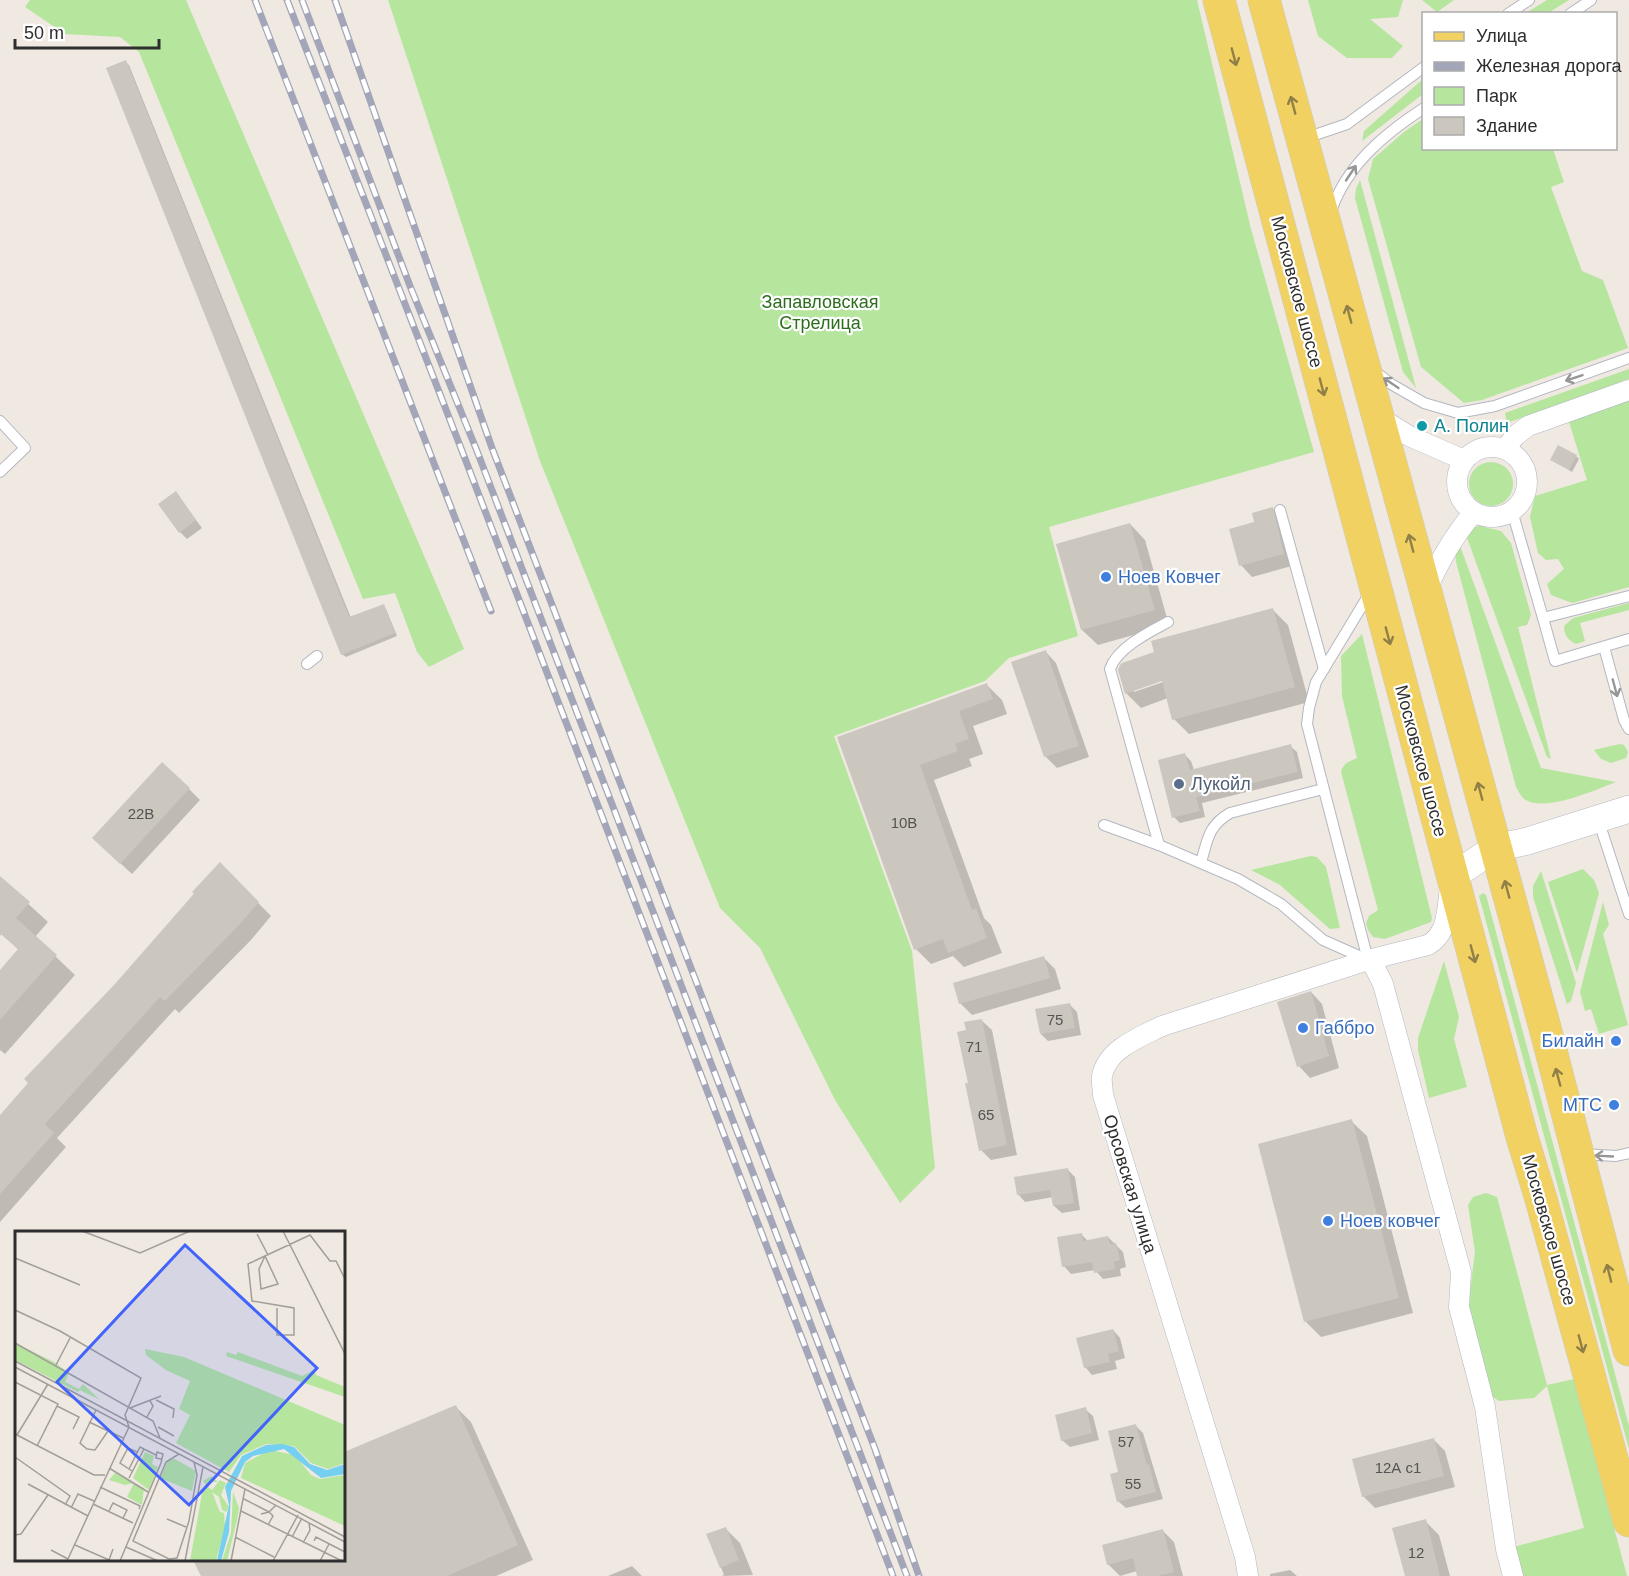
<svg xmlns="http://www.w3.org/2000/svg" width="1629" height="1576" viewBox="0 0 1629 1576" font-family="Helvetica,sans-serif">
	<rect width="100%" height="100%" fill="#efe9e1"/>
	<g fill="#b6e59e">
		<path d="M30,0H186L464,649L429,667L417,652L395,593L363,599L139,52L120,37L65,34L25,7Z"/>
		<path d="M388,0H1197L1251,229L1314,452L1049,527L1078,636L1009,658L985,681L834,736L912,951L935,1168L900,1203L835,1100L760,948L720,908L540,461Z"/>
		<path d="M1308,0H1403L1398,17L1370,19L1403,46L1392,58H1347L1318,36Z"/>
		<path d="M1422,0H1454L1437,12Z"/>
		<path d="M1547,0H1569L1548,13H1526Z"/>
		<path d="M1423,79V94L1362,141L1364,131Z"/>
		<path d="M1423,119L1424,148L1553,149L1564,182L1551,187L1582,271L1603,280L1628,348L1482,400L1464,403L1421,367L1368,179L1373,159L1404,132Z"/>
		<path d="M1360,180L1416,388L1403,372L1355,198L1356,189Z"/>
		<path d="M1629,369V379L1507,423L1505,413Z"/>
		<path d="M1629,400V587L1572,603L1551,595L1547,584L1564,569L1558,559L1546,560L1538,553L1530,517L1535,496L1587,480L1569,422Z"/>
		<circle cx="1491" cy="484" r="22"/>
		<path d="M1480,526L1501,531L1511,543L1531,615L1527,625L1518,627L1551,759L1547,757L1466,535L1470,528Z"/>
		<path d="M1459,543L1541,768L1616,782C1595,790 1545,813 1524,799C1521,796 1518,791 1516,787L1456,562L1455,549Z"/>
		<path d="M1629,603V610L1580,623L1585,641L1576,644C1568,640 1564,635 1564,626L1573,618Z"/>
		<path d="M1362,634L1432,918L1431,922L1385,939L1373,937L1368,930L1366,923L1369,916L1378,910L1341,772C1344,762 1349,762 1357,758L1342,696L1341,656Z"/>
		<path d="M1620,744L1624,745L1628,752L1626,758L1611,763L1601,759L1594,750Z"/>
		<path d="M1311,856L1317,857L1326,867L1340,928L1330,929L1280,885L1251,870Z"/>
		<path d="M1583,869L1594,880L1599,893L1577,973L1548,882Z"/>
		<path d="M1541,871L1576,983L1571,1001L1567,1004L1533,897V886Z"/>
		<path d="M1483,893L1486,895L1629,1426V1449L1479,896Z"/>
		<path d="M1603,902L1609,925L1603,934L1628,1025L1599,1034L1591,1009L1585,1011L1580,992Z"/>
		<path d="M1444,961L1459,1017L1454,1039L1467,1087L1429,1098L1418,1050V1038Z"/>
		<path d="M1486,1193L1497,1197L1547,1385L1574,1379L1627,1576H1513L1506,1549L1584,1528L1547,1386L1534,1398L1499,1401L1487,1393L1467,1314L1475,1252L1468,1205L1473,1197Z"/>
	</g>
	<g fill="#0003" fill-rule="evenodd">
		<path d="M125,62L129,65L351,618L383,606L386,609L397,636L346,657L342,654Z"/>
		<path d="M1576,456L1579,459L1572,472L1552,460Z"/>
		<path d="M176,493L202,528L187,539L180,532Z"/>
		<path d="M1273,509L1284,520L1295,565L1252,577L1241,565L1256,523Z"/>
		<path d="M1130,524L1145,540L1169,625L1098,645L1082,630Z"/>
		<path d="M1273,610L1288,625L1309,702L1189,734L1174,719L1168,698L1141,708L1126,693ZM1169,677V680L1134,692V689Z"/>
		<path d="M1045,651L1056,663L1089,757L1057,768L1046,757L1013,662Z"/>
		<path d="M987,685L1002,700L1007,714L973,726L983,754L969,759L972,766L934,780L984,918L991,925L1002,953L964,967L953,956L931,964L916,949L839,738Z"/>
		<path d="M1290,746L1297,752L1303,778L1202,803L1205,817L1180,823L1174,817L1185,755L1191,761L1194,770Z"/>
		<path d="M189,789L200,800L132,874L105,849Z"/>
		<path d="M220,864L271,916L251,940L179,1013L175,1009L57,1138L66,1147L0,1222V1117Z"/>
		<path d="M0,878L48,922L35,937L75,975L5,1054L0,1050V972L19,950L0,933Z"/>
		<path d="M1044,958L1055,969L1061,989L972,1015L960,1003Z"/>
		<path d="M1311,992L1322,1004L1339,1068L1310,1078L1299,1066Z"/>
		<path d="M1070,1005L1077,1012L1081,1035L1048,1041L1041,1034Z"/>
		<path d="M981,1020L992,1030L1017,1155L991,1160L981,1150L969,1084L968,1031Z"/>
		<path d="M1351,1121L1367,1136L1413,1313L1321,1337L1306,1322Z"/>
		<path d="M1068,1170L1075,1177L1080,1210L1062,1213L1054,1206L1053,1197L1025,1202L1018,1194Z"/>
		<path d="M1082,1235L1088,1241L1108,1237L1123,1252L1126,1267L1120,1269L1121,1276L1103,1279L1095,1270L1071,1274L1064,1266Z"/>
		<path d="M1113,1330L1120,1338L1125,1358L1115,1361L1117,1369L1092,1375L1085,1367Z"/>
		<path d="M456,1407L471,1422L533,1560L496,1576H202L195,1560H344V1453Z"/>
		<path d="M1085,1409L1093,1416L1099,1440L1070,1447L1062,1440Z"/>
		<path d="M1136,1426L1143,1433L1163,1499L1126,1508L1118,1501L1120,1473Z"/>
		<path d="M1434,1440L1445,1451L1455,1487L1375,1508L1363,1496Z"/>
		<path d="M1425,1521L1439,1535L1450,1576H1406Z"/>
		<path d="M725,1528L740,1543L753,1575L722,1576L724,1575L708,1535Z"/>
		<path d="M1163,1531L1174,1542L1183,1576H1139L1137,1571L1120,1576L1108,1564Z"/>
		<path d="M632,1566L642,1576H608Z"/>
		<path d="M1290,1570L1297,1576H1270V1574Z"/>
	</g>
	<g fill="#cbc7bf">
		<path d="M126,60L349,617L384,604L395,633L341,655L106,68Z"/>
		<path d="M1558,445L1577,455L1569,470L1550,460Z"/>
		<path d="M176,491L196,520L179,533L158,504Z"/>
		<path d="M1273,507L1284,554L1239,566L1229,529L1254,522L1252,513Z"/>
		<path d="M1130,523L1155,610L1081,630L1056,544Z"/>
		<path d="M1273,608L1295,687L1172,720L1162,681L1125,694L1118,670L1120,665L1122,663L1154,652L1151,641Z"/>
		<path d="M1046,650L1079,746L1044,757L1011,662Z"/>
		<path d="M987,683L993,699L959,711L969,739L955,744L958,751L920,765L972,910L976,908L987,938L948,953L943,939L914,950L837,737Z"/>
		<path d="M1291,744L1298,772L1196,797L1200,811L1172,818L1158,760L1185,753L1190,770Z"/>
		<path d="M162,762L190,788L120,864L92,838Z"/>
		<path d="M220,862L259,902L237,927L165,1001L160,997L45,1124L54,1133L0,1194V1115L28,1083L24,1079L114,985L194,894L192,892Z"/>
		<path d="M0,876L30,902L16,918L57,955L0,1020V970L18,949L2,934L0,936Z"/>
		<path d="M1044,956L1050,978L959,1004L953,983Z"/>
		<path d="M1311,991L1329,1056L1297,1067L1277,1002Z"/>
		<path d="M1070,1003L1075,1028L1040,1034L1035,1009Z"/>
		<path d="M982,1019L1007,1145L979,1151L965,1083H968L957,1032L966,1030L964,1022Z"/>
		<path d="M1352,1119L1399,1298L1304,1322L1258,1144Z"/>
		<path d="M1068,1168L1074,1203L1053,1206L1050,1190L1017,1195L1014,1177Z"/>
		<path d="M1082,1233L1083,1241L1108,1236L1110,1244L1116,1243L1120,1260L1114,1262L1115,1269L1094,1273L1092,1262L1062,1267L1057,1237Z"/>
		<path d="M1113,1329L1119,1351L1108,1354L1110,1362L1084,1368L1076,1338Z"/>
		<path d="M456,1405L518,1545L447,1576H201L193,1560H344V1452Z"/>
		<path d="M1086,1407L1092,1433L1061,1441L1055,1415Z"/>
		<path d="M1136,1424L1147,1465L1149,1464L1156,1492L1117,1502L1110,1474L1118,1472L1108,1431Z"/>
		<path d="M1434,1438L1444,1476L1362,1497L1352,1459Z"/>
		<path d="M1426,1519L1440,1576H1405L1392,1528Z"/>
		<path d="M726,1527L739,1560L720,1568L706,1534Z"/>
		<path d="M1163,1529L1174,1572L1158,1576H1137L1133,1558L1107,1565L1102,1545Z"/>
	</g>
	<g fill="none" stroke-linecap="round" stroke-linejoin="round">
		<defs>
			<g id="lane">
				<path d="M1508,14L1529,0"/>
				<path d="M1570,14L1591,0"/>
				<path d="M1306,138L1347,124L1424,67"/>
				<path d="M1331,211C1347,165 1384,134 1424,108"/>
				<path d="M1373,370L1391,384L1424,403L1458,413L1495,406L1629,358"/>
				<path d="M0,421L25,448L0,472"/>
				<path d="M1280,510L1324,669"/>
				<path d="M1512,511L1543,618L1629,596"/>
				<path d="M1543,618L1555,661L1629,639"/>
				<path d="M1604,647L1624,720L1629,729"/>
				<path d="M307,664L317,656"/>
				<path d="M1598,819L1629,914"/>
				<path d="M1104,825L1159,845L1238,879L1281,904L1323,940L1368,960"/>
				<path d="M1159,845L1110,669C1117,648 1149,632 1168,622"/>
				<path d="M1201,862C1208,839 1208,826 1230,813L1323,789"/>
				<path d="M1368,960L1307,724L1309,708L1316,682L1371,591"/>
				<path d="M1582,1154L1616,1156L1629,1153"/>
			</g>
			<g id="street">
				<path d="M1377,416L1409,436L1464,460"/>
				<circle cx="1492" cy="482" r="35"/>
				<path d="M1505,449L1515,436L1528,426L1629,390"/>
				<path d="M1425,593C1439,562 1452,538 1474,512"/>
				<path d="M1368,960L1374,966L1383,984L1461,1272L1459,1307L1485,1407L1506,1549L1513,1576"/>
				<path d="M1248,1576L1245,1557L1103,1095C1103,1089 1101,1082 1102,1076C1107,1049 1140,1037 1162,1026L1368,960L1428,945C1448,934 1447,909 1450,888"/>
			</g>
			<path id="secondary" d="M1452,877L1495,848L1528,841L1629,809"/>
			<g id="primary">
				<path d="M1219,0L1522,1137L1541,1199L1629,1521"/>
				<path d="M1264,0L1544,1024L1629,1350"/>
			</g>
		</defs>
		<use href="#lane" stroke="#b4b7c1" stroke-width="12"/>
		<use href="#street" stroke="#b4b7c1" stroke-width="21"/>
		<use href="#secondary" stroke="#b4b7c1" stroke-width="28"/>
		<use href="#primary" stroke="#c9c9c9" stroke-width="33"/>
		<use href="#lane" stroke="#fff" stroke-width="10"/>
		<use href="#street" stroke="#fff" stroke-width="20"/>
		<use href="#secondary" stroke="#fff" stroke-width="27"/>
		<use href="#primary" stroke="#f2d163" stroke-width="32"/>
		<defs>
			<g id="rail">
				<path d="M255,0L491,611"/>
				<path d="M287,0L464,456L893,1576"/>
				<path d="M302,0L410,286L477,451L907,1576"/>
				<path d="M335,0L492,448L875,1449L919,1576"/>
			</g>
		</defs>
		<use href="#rail" stroke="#a3a6b8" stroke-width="7"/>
		<use href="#rail" stroke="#fff" stroke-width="4.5" stroke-dasharray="14" stroke-linecap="butt"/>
	</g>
	<defs><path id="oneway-shaft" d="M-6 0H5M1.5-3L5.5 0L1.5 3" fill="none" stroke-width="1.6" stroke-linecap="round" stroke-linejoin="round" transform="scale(1.5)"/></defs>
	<g stroke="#908048">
		<use href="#oneway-shaft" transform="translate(1234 57) rotate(75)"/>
		<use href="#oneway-shaft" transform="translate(1293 105) rotate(-105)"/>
		<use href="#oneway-shaft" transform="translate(1349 314) rotate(-105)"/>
		<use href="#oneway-shaft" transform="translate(1322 387) rotate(75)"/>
		<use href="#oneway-shaft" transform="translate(1411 543) rotate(-105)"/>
		<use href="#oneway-shaft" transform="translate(1388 636) rotate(75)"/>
		<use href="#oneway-shaft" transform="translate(1480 791) rotate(-105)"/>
		<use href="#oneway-shaft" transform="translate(1507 889) rotate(-105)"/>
		<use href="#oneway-shaft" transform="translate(1473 954) rotate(75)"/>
		<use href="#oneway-shaft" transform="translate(1558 1077) rotate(-105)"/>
		<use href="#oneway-shaft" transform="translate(1609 1273) rotate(-104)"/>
		<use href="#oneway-shaft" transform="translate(1581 1344) rotate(75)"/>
	</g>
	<g stroke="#969696">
		<use href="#oneway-shaft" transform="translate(1351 173) rotate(-56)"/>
		<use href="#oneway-shaft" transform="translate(1574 378) rotate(161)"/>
		<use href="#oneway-shaft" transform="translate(1391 383) rotate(-146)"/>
		<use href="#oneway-shaft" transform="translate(1615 688) rotate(75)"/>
		<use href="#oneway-shaft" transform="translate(1604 1156) rotate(-177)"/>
	</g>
	<circle fill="#0f9aa8" stroke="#fff" stroke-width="2" cx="1422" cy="426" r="6"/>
	<g fill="#3f7fe0" stroke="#fff" stroke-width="2">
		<circle cx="1106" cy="577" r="6"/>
		<circle cx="1303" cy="1028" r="6"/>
		<circle cx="1616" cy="1041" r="6"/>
		<circle cx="1614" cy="1105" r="6"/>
		<circle cx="1328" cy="1221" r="6"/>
	</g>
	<circle fill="#5c6f8a" stroke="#fff" stroke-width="2" cx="1179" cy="784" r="6"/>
	<g text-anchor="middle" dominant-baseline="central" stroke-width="4.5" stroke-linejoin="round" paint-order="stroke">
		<g font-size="15" fill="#555452">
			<text x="141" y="813">22В</text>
			<text x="904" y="822">10В</text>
			<text x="1055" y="1019">75</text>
			<text x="974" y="1046">71</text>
			<text x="986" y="1114">65</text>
			<text x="1126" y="1441">57</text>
			<text x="1398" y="1467">12А с1</text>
			<text x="1133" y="1483">55</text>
			<text x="1416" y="1552">12</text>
		</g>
		<g font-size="18" fill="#2e2e2e" stroke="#fff">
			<text transform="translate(1297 292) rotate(75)">Московское шоссе</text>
			<text transform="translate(1421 761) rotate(75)">Московское шоссе</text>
			<text transform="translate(1130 1184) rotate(73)">Орсовская улица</text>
			<text transform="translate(1549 1230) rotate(74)">Московское шоссе</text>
		</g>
		<g font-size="18" fill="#2c6e1b" stroke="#fff">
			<text x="820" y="302">Запавловская<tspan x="820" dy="21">Стрелица</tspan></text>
		</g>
		<g font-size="18" fill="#0d838f" stroke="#fff" text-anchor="start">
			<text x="1434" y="426">А. Полин</text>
		</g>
		<g font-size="18" fill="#366cbe" stroke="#fff" text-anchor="start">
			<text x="1118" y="577">Ноев Ковчег</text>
			<text x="1315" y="1028">Габбро</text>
			<text x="1604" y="1041" text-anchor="end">Билайн</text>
			<text x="1602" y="1105" text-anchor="end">МТС</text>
			<text x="1340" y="1221">Ноев ковчег</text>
		</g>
		<g font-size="18" fill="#4e5e75" stroke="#fff" text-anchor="start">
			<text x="1191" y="784">Лукойл</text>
		</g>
	</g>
	<g transform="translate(15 1231)">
		<rect width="330" height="330" fill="#efe9e1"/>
		<path d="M0,112L39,131L54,142L50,151L64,158L68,153L85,169L65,159L63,161L0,129ZM130,118L169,126L330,194V232L313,238L296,232L279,215L251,213L226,224L214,241L161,212L175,184L164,178L175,150L151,139L131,124ZM212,121L221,124L223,121L287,145L299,139L301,144L330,156V166L211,125ZM255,219L280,224L296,244L305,248L330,244V295L226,247L230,232ZM130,221L139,225L137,233L143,236L134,259L118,247ZM160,228L181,240L177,260L145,247L153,229ZM100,242L119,252L129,257L127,274L112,266L119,252L110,254L94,249ZM196,245L203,251H196L193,256L197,259L205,249L211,252L206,264L214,276L211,281L207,279L204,266L197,261L205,281L209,282L210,296L201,330H175L188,257L193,256L188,250ZM218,261L224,277L222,289L212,330H207L216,302Z" fill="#b6e59e"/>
		<path d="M267,213L279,216L295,233L312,239L330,233V243L306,247L269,218L238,225L230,231L216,260L214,301L206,330H202L214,274L210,256L227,225L251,214Z" fill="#75cff0"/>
		<path fill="none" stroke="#a29e99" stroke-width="1.5" d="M67,0L125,22L175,0M268,0L330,123V132M242,3L253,24M250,25L263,53L246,58L244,38ZM0,27L65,54M262,77V104H279V77L237,70L233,33L295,4L315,30H321L330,48M0,79L45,100L126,147L110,184L114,196L52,330M0,112L138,190L145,207M0,130L330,306M41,134L55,107M0,136L330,311M0,151L43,173L22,215M141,169L159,178L158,187M42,175L64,186L58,198M115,177L146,165M81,179L65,212L72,218L80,219L93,200M132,186L138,175L135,170M74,191L108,207M143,196L159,205M0,203L79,244H90M2,204L33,153M164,223L151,231L118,310L154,328L162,327L174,290L182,244L179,231M0,226L55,265L50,274M94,237L133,261M114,238L125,216L129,218M117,240L105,232L113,217L122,221M114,247L129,218L141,224M13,253L73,285M85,256L125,275L124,278M229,268L254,281L261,274M78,273L118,292M56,277L63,263L79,270M94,280L98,272L112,279L108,287M226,280L327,330M246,283L254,281L258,285L253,294M152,288L171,296M0,304L6,303L33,264M220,306L259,326M277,306L287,287M299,310L301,306L330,321M288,312L295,299L294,292M60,314L94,329L98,318M111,316L143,330M36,319L53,328M105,330L146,232L148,223L142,221L141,227L146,228M170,330L188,236M216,330L230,258M258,330L283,284M305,330L314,313"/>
		<path fill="#4264fb" fill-opacity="0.15" stroke="#4264fb" stroke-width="3" d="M170,14L302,137L174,274L42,151Z"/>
		<rect width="330" height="330" fill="none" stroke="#2e2e2e" stroke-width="3"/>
	</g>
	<rect x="1422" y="12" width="195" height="138" fill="#ffffff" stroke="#ababab" stroke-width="1.5"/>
	<rect x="1434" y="32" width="30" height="9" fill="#f2d163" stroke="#ababab" stroke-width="1.5"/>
	<text x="1476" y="42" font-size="18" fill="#2e2e2e">Улица</text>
	<rect x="1434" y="62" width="30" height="9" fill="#a3a6b8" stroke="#ababab" stroke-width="1.5"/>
	<text x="1476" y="72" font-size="18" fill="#2e2e2e">Железная дорога</text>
	<rect x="1434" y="87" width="30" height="18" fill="#b6e59e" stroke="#ababab" stroke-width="1.5"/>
	<text x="1476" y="102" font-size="18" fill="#2e2e2e">Парк</text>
	<rect x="1434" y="117" width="30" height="18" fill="#cbc7bf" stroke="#ababab" stroke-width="1.5"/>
	<text x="1476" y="132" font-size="18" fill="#2e2e2e">Здание</text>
	<path d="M15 39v9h144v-9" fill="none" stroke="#2e2e2e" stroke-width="3"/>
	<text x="24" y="39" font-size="18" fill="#2e2e2e" stroke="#ffffff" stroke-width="4.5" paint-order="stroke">50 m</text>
</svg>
